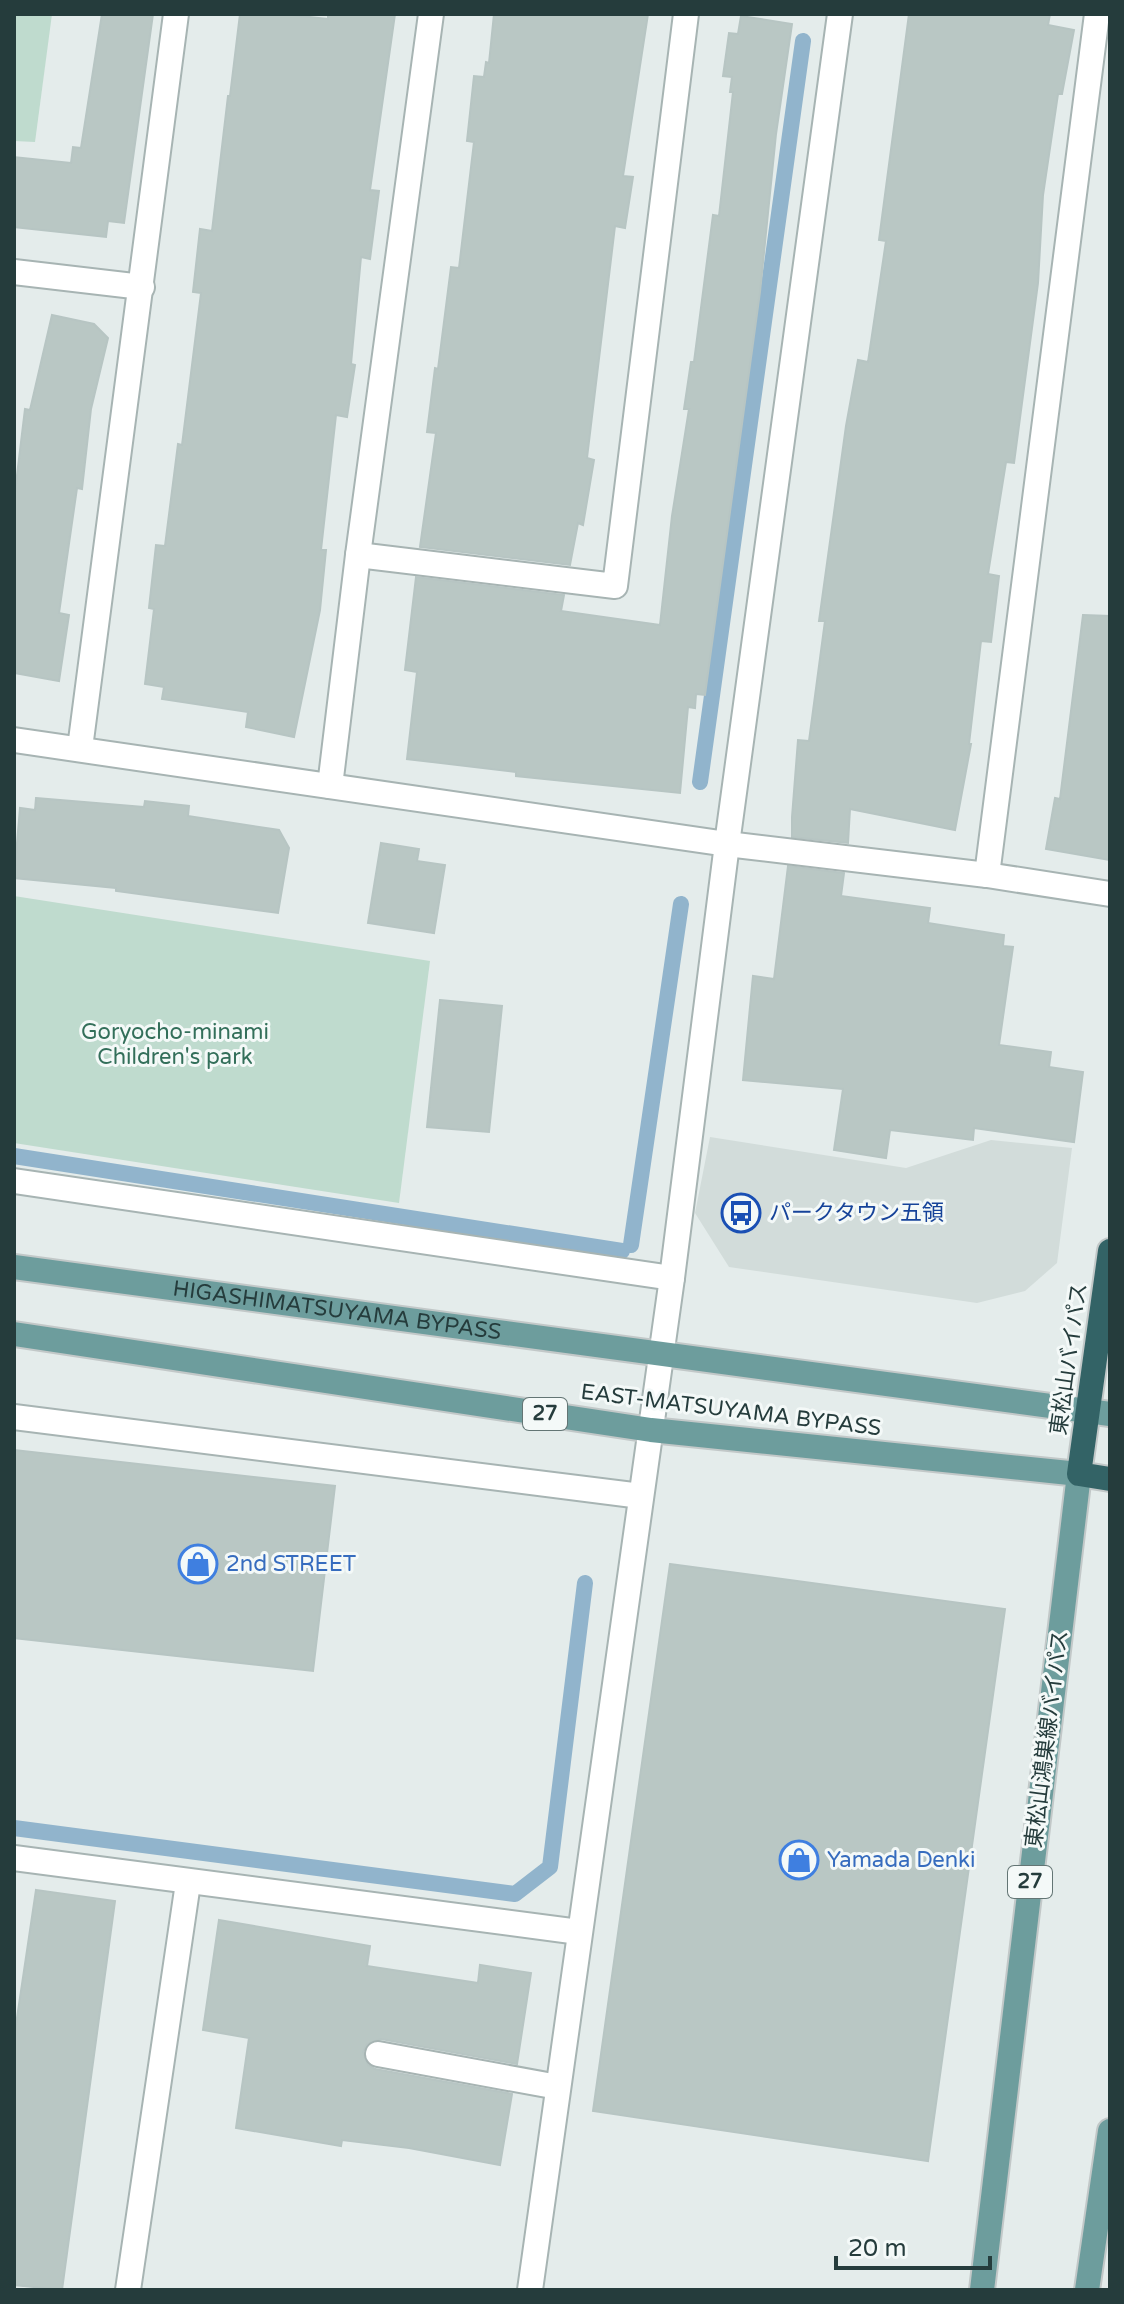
<svg xmlns="http://www.w3.org/2000/svg" width="1124" height="2304" viewBox="0 0 1124 2304" font-family="'Varela Round','Noto Sans JP',sans-serif">
	<rect width="100%" height="100%" fill="#e4eceb"/>
	<path fill="#d2dcda" d="M710,1137L906,1168L991,1140L1072,1148L1057,1263L1025,1291L977,1303L729,1267L695,1213Z"/>
	<g fill="#bfdbce">
		<path d="M14,14H52L35,142L14,141Z"/>
		<path d="M14,896L430,961L399,1203L14,1143Z"/>
	</g>
	<g fill="none" stroke-linecap="round" stroke-linejoin="round">
		<g stroke="#91b4cc" stroke-width="16">
			<path d="M700,782L803,41"/>
			<path d="M14,1156L622,1251"/>
			<path d="M631,1245L681,904"/>
			<path d="M14,1828L515,1894L550,1867L585,1583"/>
		</g>
	</g>
	<g fill="#b9c7c4" stroke="#b7c5c3" stroke-width="2">
		<path d="M102,14H153L124,223L108,221L106,237L14,227V157L71,163L73,147L81,148Z"/>
		<path d="M240,14H282L328,19V14H395L370,190L379,191L370,259L361,257L351,364L355,365L347,417L336,415L321,550H326L320,610L294,737L246,727L248,712L162,699L164,687L145,684L154,609L149,608L156,545L165,546L178,444L182,445L201,293L193,292L200,229L212,231L228,96H230Z"/>
		<path d="M494,14H648L623,176L633,177L625,228L615,226L587,458L594,460L583,525L578,523L570,565L420,547L436,433L427,432L435,368L438,369L451,267L459,268L474,142L467,141L474,76L484,77L486,62L489,63Z"/>
		<path d="M909,14H1050L1048,25L1074,30L1062,94H1058L1043,195L1038,283L1014,463L1006,462L988,574L999,576L991,642L981,641L969,744H971L955,830L850,809L848,843L792,837V817L798,740L809,741L825,621H819L846,426L858,360L868,362L886,241L879,240Z"/>
		<path d="M741,16L792,24L776,134L760,292L705,695L696,694L695,708L688,707L680,793L516,776V772L407,759L417,672L405,670L416,577L564,595L561,611L660,625L672,516L689,409H684L691,362H694L713,215L719,216L733,92H730L732,77L723,76L729,33L738,34Z"/>
		<path d="M52,315L94,324L108,338L91,409L82,489L77,488L59,613L69,615L59,681L14,673V500L25,409L30,410Z"/>
		<path d="M1083,615L1110,616V860L1046,849L1055,798L1060,799Z"/>
		<path d="M36,798L144,807L145,801L189,806L188,816L279,830L289,848L278,913L116,891V888L14,878L20,808L35,810Z"/>
		<path d="M381,843L419,849L417,861L445,865L434,933L368,923Z"/>
		<path d="M788,866L844,873L841,896L930,908L928,923L1004,935L1003,946L1013,947L999,1045L1051,1052L1049,1067L1083,1072L1074,1142L974,1128L973,1140L890,1130L886,1158L834,1150L843,1089L743,1080L753,976L774,979Z"/>
		<path d="M440,1000L502,1006L489,1132L427,1127Z"/>
		<path d="M14,1450L335,1486L313,1671L14,1638Z"/>
		<path d="M670,1564L1005,1609L928,2161L593,2111Z"/>
		<path d="M36,1890L115,1901L62,2290L14,2285V2038Z"/>
		<path d="M219,1920L370,1946L367,1966L478,1983L480,1965L531,1973L517,2064L381,2039L367,2044L363,2052L368,2065L375,2069L512,2094L500,2165L409,2148L342,2140L341,2146L236,2128L249,2038L203,2030Z"/>
	</g>
	<g fill="none" stroke-linecap="round" stroke-linejoin="round">
		<defs>
			<g id="street">
				<path d="M14,272L142,287"/>
				<path d="M358,555L615,586L686,14"/>
				<path d="M14,740L727,844L987,875L1110,894"/>
				<path d="M80,748L176,14"/>
				<path d="M330,786L358,555L431,14"/>
				<path d="M987,875L1097,14"/>
				<path d="M14,1181L672,1278"/>
				<path d="M14,1417L641,1496"/>
				<path d="M14,1858L579,1932"/>
				<path d="M378,2054L558,2087"/>
				<path d="M128,2290L188,1883"/>
				<path d="M530,2290L672,1278L727,844L840,14"/>
			</g>
			<g id="primary">
				<path id="s1" d="M14,1267L1110,1414"/>
				<path d="M14,1334L651,1430L1079,1474L982,2290"/>
				<path d="M1087,2290L1110,2131"/>
			</g>
			<path id="highway" d="M1110,1251L1079,1474L1110,1479"/>
		</defs>
		<use href="#street" stroke="#a7b4b3" stroke-width="28"/>
		<use href="#primary" stroke="#c2c8c8" stroke-width="28"/>
		<use href="#highway" stroke="#c2c8c8" stroke-width="28"/>
		<use href="#street" stroke="#fff" stroke-width="24"/>
		<use href="#primary" stroke="#6d9d9d" stroke-width="24"/>
		<use href="#highway" stroke="#336366" stroke-width="24"/>
	</g>
	<defs>
		<symbol id="bus-ring" viewBox="-11 -11 22 22"><circle r="9.5" fill="#f4f9f8" stroke="#1a4fb4" stroke-width="1.5"/><path d="M-5-6H5V4H4V6H2V4H-2V6H-4V4H-5ZM-3.5-4V0h7V-4ZM-3.5 1.2v1.5H-2V1.2ZM2 1.2v1.5H3.5V1.2Z" fill="#1a4fb4"/></symbol>
		<symbol id="shop-ring" viewBox="-11 -11 22 22"><circle r="9.5" fill="#f4f9f8" stroke="#3f7fe0" stroke-width="1.5"/><path d="M-5-2.5h2.3a2.7 3.5 0 0 1 5.4 0H5L5.5 6h-11ZM-1.5-2.5h3a1.5 2.3 0 0 0-3 0Z" fill="#3f7fe0"/></symbol>
	</defs>
	<g fill-rule="evenodd">
		<use href="#bus-ring" x="719" y="1191" width="44" height="44"/>
		<use href="#shop-ring" x="176" y="1542" width="44" height="44"/>
		<use href="#shop-ring" x="777" y="1838" width="44" height="44"/>
	</g>
	<g text-anchor="middle" dominant-baseline="central" stroke-width="6" stroke-linejoin="round" paint-order="stroke">
		<g fill="#f4f9f8" stroke="#637574" stroke-width="2">
			<rect x="523" y="1398" width="44" height="32" rx="6"/>
			<rect x="1008" y="1866" width="44" height="32" rx="6"/>
		</g>
		<g font-size="20" font-weight="bold" fill="#253c3c">
			<text x="545" y="1414">27</text>
			<text x="1030" y="1882">27</text>
		</g>
		<g font-size="22" fill="#336f5a" stroke="#f4f9f8">
			<text x="175" y="1032">Goryocho-minami<tspan x="175" dy="25">Children's park</tspan></text>
		</g>
		<g font-size="22" fill="#164399" stroke="#f4f9f8" text-anchor="start">
			<text x="769" y="1213">パークタウン五領</text>
		</g>
		<g font-size="22" fill="#253c3c" stroke="#f4f9f8">
			<text stroke="none"><textPath href="#s1" startOffset="326">HIGASHIMATSUYAMA BYPASS</textPath></text>
			<text transform="translate(1069 1359) rotate(-82)">東松山バイパス</text>
			<text transform="translate(731 1410) rotate(7)">EAST-MATSUYAMA BYPASS</text>
			<text transform="translate(1047 1739) rotate(-83)">東松山鴻巣線バイパス</text>
		</g>
		<g font-size="22" fill="#366cbe" stroke="#f4f9f8" text-anchor="start">
			<text x="226" y="1564">2nd STREET</text>
			<text x="827" y="1860">Yamada Denki</text>
		</g>
	</g>
	<rect width="1124" height="2304" fill="none" stroke="#253c3c" stroke-width="32"/>
	<path d="M836 2256v12h154v-12" fill="none" stroke="#253c3c" stroke-width="4"/>
	<text x="848" y="2256" font-size="24" fill="#253c3c" stroke="#f4f9f8" stroke-width="6" paint-order="stroke">20 m</text>
</svg>
